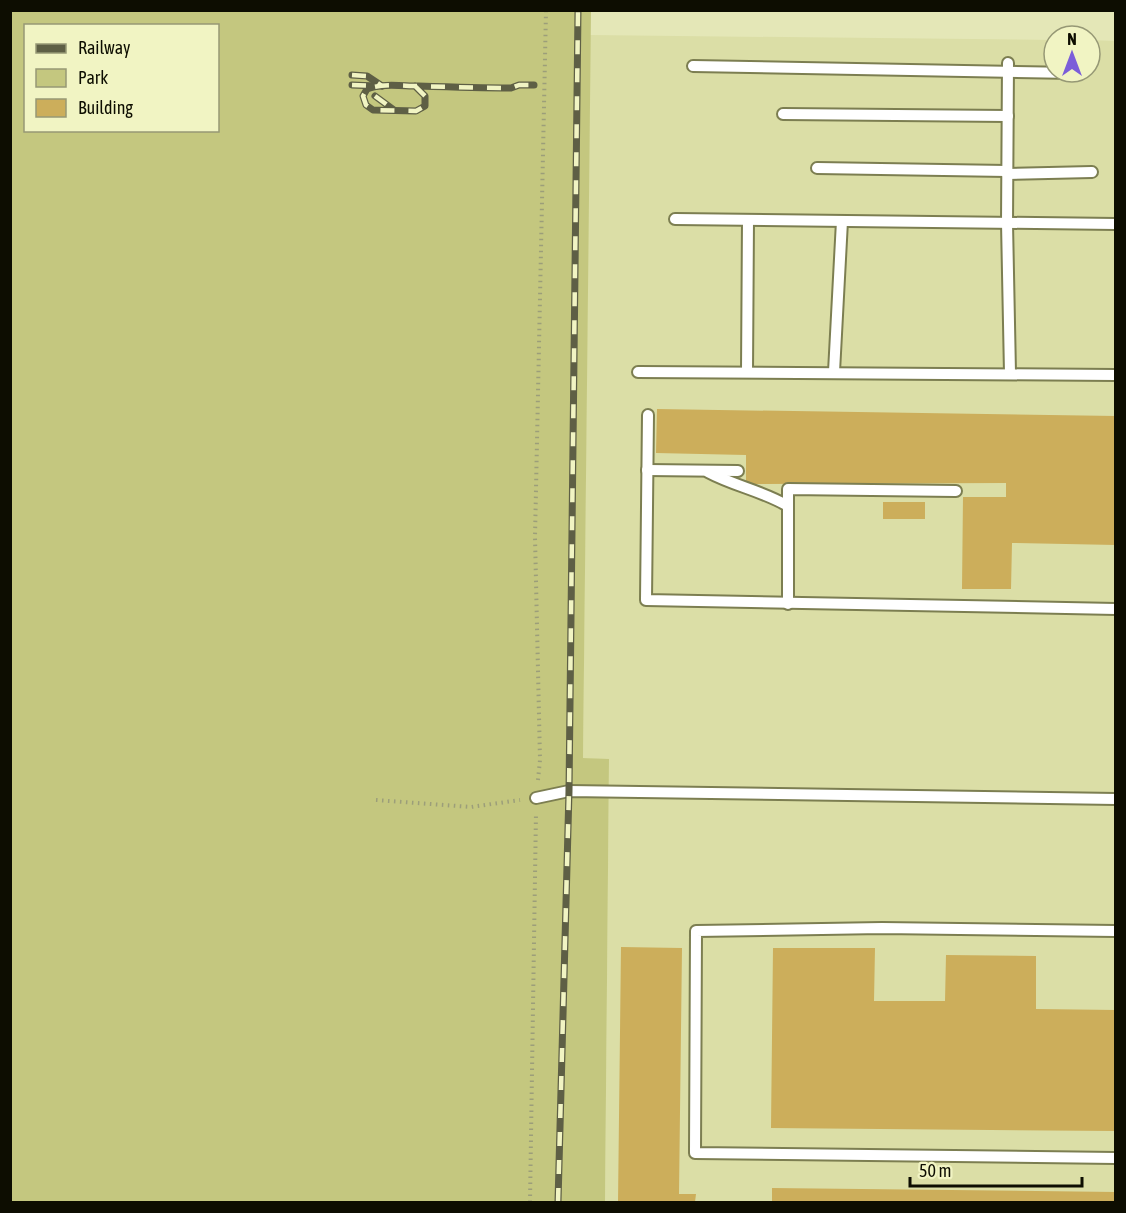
<svg xmlns="http://www.w3.org/2000/svg" width="1126" height="1213" viewBox="0 0 1126 1213" font-family="'Asap Condensed',sans-serif">
	<rect width="100%" height="100%" fill="#e4e7b7"/>
	<path fill="#dbdea6" d="M590,35L1054,40V72H1090V40L1115,41V1202H605L609,760L583,758Z"/>
	<path fill="#c4c77f" fill-rule="evenodd" d="M10,11H591L583,758L609,759L605,1202H11ZM26,26H218V130H26Z"/>
	<g fill="#ccae5b">
		<path d="M657,409L1116,416V545L1012,543L1011,589H962L963,497H1006V483L746,484V455L656,453Z"/>
		<rect x="883" y="502" width="42" height="17"/>
		<path d="M621,947L682,948L679,1194H696L695,1202H618Z"/>
		<path d="M773,948H875L874,1001H945L946,955L1036,956V1009L1116,1010V1131L771,1128Z"/>
		<path d="M772,1188L1116,1192V1202H772Z"/>
	</g>
	<g fill="none" stroke-linecap="round" stroke-linejoin="round">
		<defs>
			<g id="service">
				<path d="M1008,63L1007,223L1010,373"/>
				<path d="M693,66L1074,73"/>
				<path d="M783,114L1008,116"/>
				<path d="M817,168L1007,171"/>
				<path d="M1007,174L1092,172"/>
				<path d="M675,219L1116,224"/>
				<path d="M638,372L1116,375"/>
				<path d="M747,372L748,220"/>
				<path d="M834,372L842,221"/>
				<path d="M648,415L646,600L1116,609"/>
				<path d="M647,470L738,471"/>
				<path d="M708,472C734,486 763,491 788,506"/>
				<path d="M788,604V489L956,491"/>
				<path d="M536,798L569,791L1116,799"/>
				<path d="M1116,931L882,928L696,931L695,1153L1116,1158"/>
			</g>
		</defs>
		<use href="#service" stroke="#7c7e51" stroke-width="14"/>
		<g stroke="#9c9e7a" stroke-width="4" stroke-dasharray="1.5 4.5" stroke-linecap="butt">
			<path d="M538,780L540,760L535,537L546,10"/>
			<path d="M376,800L471,807L520,800"/>
			<path d="M530,1202L536,812"/>
		</g>
		<use href="#service" stroke="#fff" stroke-width="10"/>
		<defs>
			<g id="rail">
				<path d="M352,75L367,76L382,86"/>
				<path d="M352,85L376,86"/>
				<path d="M415,86L425,96V106L416,111L373,110L366,105L363,96L367,89C382,83 402,86 418,86C449,87 480,88 511,88L519,85H534"/>
				<path d="M375,96L394,110"/>
				<path d="M558,1202L569,791L578,10"/>
			</g>
		</defs>
		<use href="#rail" stroke="#5e5f45" stroke-width="7"/>
		<use href="#rail" stroke="#f1f4c3" stroke-width="4.5" stroke-dasharray="14" stroke-linecap="butt"/>
	</g>
	<rect width="1126" height="1213" fill="none" stroke="#0d0d01" stroke-width="24"/>
	<rect x="24" y="24" width="195" height="108" fill="#f1f4c3" stroke="#969875" stroke-width="1.5"/>
	<rect x="36" y="44" width="30" height="9" fill="#5e5f45" stroke="#969875" stroke-width="1.5"/>
	<text x="78" y="54" font-size="18" fill="#0d0d01">Railway</text>
	<rect x="36" y="69" width="30" height="18" fill="#c4c77f" stroke="#969875" stroke-width="1.5"/>
	<text x="78" y="84" font-size="18" fill="#0d0d01">Park</text>
	<rect x="36" y="99" width="30" height="18" fill="#ccae5b" stroke="#969875" stroke-width="1.5"/>
	<text x="78" y="114" font-size="18" fill="#0d0d01">Building</text>
	<g transform="translate(1072 54)"><circle r="28" fill="#f1f4c3" stroke="#969875" stroke-width="1.5"/>
	<path d="M0-4.5L10 22L0 15L-10 22Z" fill="#7b5ed9"/>
	<text y="-9" font-size="16" font-weight="bold" text-anchor="middle" fill="#0d0d01">N</text>
	</g>
	<path d="M910 1177v9h172v-9" fill="none" stroke="#0d0d01" stroke-width="3"/>
	<text x="919" y="1177" font-size="18" fill="#0d0d01" stroke="#f1f4c3" stroke-width="4.5" paint-order="stroke">50 m</text>
</svg>
